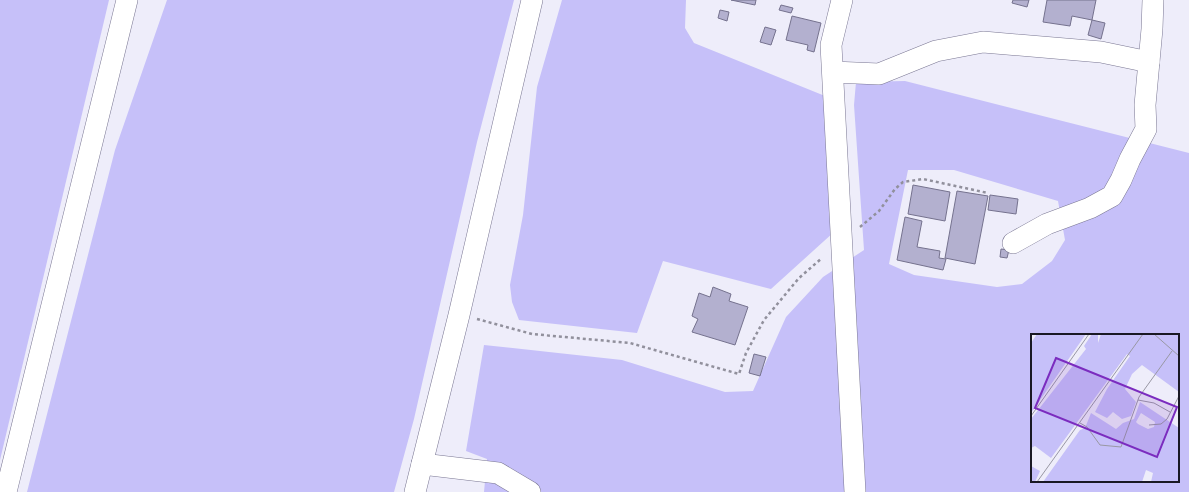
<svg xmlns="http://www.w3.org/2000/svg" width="1189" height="492" viewBox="0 0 1189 492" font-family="'Archivo Narrow',sans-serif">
	<rect width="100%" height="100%" fill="#eeedfa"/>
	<g fill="#c6c0f9" fill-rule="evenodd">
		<path d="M0,0H109L0,460Z"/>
		<path d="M167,0H514L477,142L414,419L394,492H27L115,150Z"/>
		<path d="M562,0H686L685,28L694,43L825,96L834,232L771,289L663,261L637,333L519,320L512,302L510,285L523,215L537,87Z"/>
		<path d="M905,81L1189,153V492H484L487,459L466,451L484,345L622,360L725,392L753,391L786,317L823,277L864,250L854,105L856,82ZM908,170H954L1058,201L1065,240L1052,261L1022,284L997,287L914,275L889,264ZM1032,335H1178V481H1032Z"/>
	</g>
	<g fill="#b3b0cf" stroke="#75728e">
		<path d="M731,0H756L755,5Z"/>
		<path d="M1013,0H1029L1027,7L1012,3Z"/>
		<path d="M1047,0H1096L1092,20L1072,16L1070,26L1043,22Z"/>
		<path d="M781,5L793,8L791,13L779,10Z"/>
		<path d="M720,10L729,12L727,21L718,18Z"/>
		<path d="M792,16L821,23L814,52L807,50L808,45L786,40Z"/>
		<path d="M1092,20L1105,23L1101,39L1088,35Z"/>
		<path d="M765,27L776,30L771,45L760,42Z"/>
		<path d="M913,185L950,192L945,221L908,214Z"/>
		<path d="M957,191L988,196L975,264L945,258Z"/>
		<path d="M990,195L1018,199L1016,214L988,210Z"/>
		<path d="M905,217L922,221L917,247L940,251L939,258L946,259L943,270L897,260Z"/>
		<path d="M1001,249L1009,250L1007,258L1000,257Z"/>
		<path d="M713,287L731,294L729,301L748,307L735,345L692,332L698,319L692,316L699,293L710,297Z"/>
		<path d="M754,354L766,357L760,376L749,373Z"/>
	</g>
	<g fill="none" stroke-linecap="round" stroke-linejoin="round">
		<defs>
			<g id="minor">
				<path d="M842,0L831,45L855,492"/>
				<path d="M833,72L879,74L936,51L983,42L1101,52L1149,62"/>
				<path d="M1013,243L1047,224L1090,208L1112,196L1121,180L1130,159L1146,129L1145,105L1152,29L1153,0"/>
				<path d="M422,464L498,473L530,492"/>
				<path d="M6,492L127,0"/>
				<path d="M415,492L459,315L532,0"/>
			</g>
		</defs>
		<use href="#minor" stroke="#7a7793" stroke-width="22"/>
		<g stroke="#91909c" stroke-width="2.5" stroke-dasharray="3 3" stroke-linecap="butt">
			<path d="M860,227L879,211L895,189L903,182L923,179L988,193"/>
			<path d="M477,319L532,334L630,343L739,374L746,353L764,320L799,278L822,258"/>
		</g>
		<use href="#minor" stroke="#fff" stroke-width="21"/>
	</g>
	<g transform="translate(1031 334)">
		<rect width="148" height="148" fill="#eeedfa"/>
		<path d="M6,0H55L0,79V9ZM61,0H67V9L70,0H148V58L111,31L101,40L94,55L105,68L100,82L91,85L82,78L76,84L64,78L76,55L99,22L96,20L20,124L4,112L0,114V85L55,15L53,12ZM109,68L148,94V148H120L122,139L115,136L111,148H12L49,96L54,94L60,79L85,95L92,89L103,85ZM110,79L124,88L123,93L117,95L107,90L105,88ZM0,132L9,137L4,148H0Z" fill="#c6c0f9" fill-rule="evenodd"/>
		<path fill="none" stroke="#9998a4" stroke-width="1" d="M123,0L148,22M107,66L123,69L139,78M0,82L58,0M49,89L56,93L69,111L90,113L108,63L141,17M118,91L130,90L136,85L148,62M6,148L112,0"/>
		<path fill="#7b2cbf" fill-opacity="0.15" stroke="#7b2cbf" stroke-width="2" d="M25,24L146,73L126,123L4,74Z"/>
		<rect width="148" height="148" fill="none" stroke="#1a1924" stroke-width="2"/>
	</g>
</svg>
